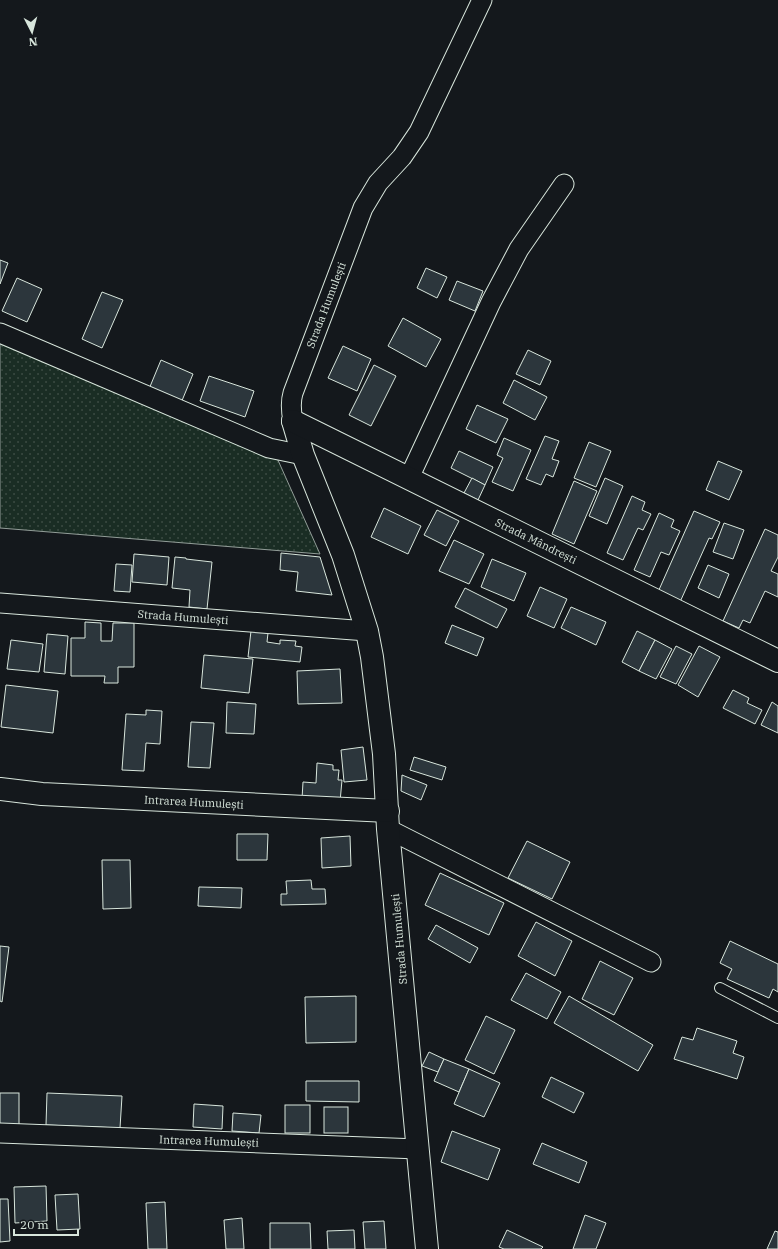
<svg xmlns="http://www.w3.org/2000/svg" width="778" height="1249" viewBox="0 0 778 1249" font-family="'IBM Plex Serif',serif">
	<defs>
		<pattern id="grass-dots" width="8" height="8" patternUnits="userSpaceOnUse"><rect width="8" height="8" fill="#1a2d24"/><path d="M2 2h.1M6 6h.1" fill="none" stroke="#3b4b43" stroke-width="1.8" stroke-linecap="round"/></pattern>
	</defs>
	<rect width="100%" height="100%" fill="#14181c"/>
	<path fill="url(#grass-dots)" stroke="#939e99" d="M0,338L277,458L320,554L0,528Z"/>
	<g fill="#2c363c" stroke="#d8e6dc">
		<path d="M0,260L8,263L0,284Z"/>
		<path d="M426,268L447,277L437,298L417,288Z"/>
		<path d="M17,278L42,289L27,322L2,311Z"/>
		<path d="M457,281L483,291L475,311L449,300Z"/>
		<path d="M102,292L123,300L102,348L82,339Z"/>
		<path d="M403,318L441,339L426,367L388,346Z"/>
		<path d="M343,346L371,359L357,391L328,378Z"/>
		<path d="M528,350L551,361L540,385L516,374Z"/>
		<path d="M161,360L193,374L181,403L149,389Z"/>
		<path d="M374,365L396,376L371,426L349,415Z"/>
		<path d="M209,376L254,391L245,417L200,401Z"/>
		<path d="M514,380L547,397L535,420L503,403Z"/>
		<path d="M477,405L508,419L496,443L466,429Z"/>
		<path d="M545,436L559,441L552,459L559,461L553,477L546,474L541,485L526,479Z"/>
		<path d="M504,438L531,450L513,491L492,482L503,458L497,455Z"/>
		<path d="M589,442L611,451L596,487L574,478Z"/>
		<path d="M459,451L493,467L485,485L451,468Z"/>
		<path d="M718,461L742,471L729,500L706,490Z"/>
		<path d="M472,478L485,485L478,500L464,493Z"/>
		<path d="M605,478L623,486L607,524L589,516Z"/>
		<path d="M574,481L597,491L574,544L552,534Z"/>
		<path d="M632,496L645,502L642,510L651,514L643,530L638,528L623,560L607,553Z"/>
		<path d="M384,508L421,526L408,554L371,537Z"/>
		<path d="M437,510L459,521L446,546L424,535Z"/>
		<path d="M694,511L720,522L712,539L709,538L680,602L658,592Z"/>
		<path d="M659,513L674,520L671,527L680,531L669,555L661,552L650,577L634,570Z"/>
		<path d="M724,523L744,530L733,559L713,552Z"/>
		<path d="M765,529L778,535V557L771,571L778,574V597L765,591L750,623L743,620L739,628L723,621Z"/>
		<path d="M454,540L484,554L469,584L439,571Z"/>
		<path d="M281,553L320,557L332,595L296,591L298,572L280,570Z"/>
		<path d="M134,554L169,557L167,585L132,582Z"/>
		<path d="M175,557L186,558V559L212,562L207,609L189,607L190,590L172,588Z"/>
		<path d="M492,559L526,573L514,601L481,587Z"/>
		<path d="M116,564L132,565L130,592L114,591Z"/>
		<path d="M708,565L729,574L719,598L698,588Z"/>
		<path d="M540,587L567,599L554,628L527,616Z"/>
		<path d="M465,588L507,609L497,628L455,607Z"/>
		<path d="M571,607L606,622L596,645L561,628Z"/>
		<path d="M85,622L101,623V641H112L113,623H134V667H118V683H104L105,676H71V638H85Z"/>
		<path d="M452,625L484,638L477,656L445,643Z"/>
		<path d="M251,631L268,633L267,642L280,644V640L296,641L295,646L302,647L300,662L248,657Z"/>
		<path d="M637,631L655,640L639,671L622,662Z"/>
		<path d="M47,634L68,636L65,674L44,672Z"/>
		<path d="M11,640L43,644L39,672L7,669Z"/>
		<path d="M655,640L672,649L656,679L639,671Z"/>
		<path d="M676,646L692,654L676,684L660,677Z"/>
		<path d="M699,646L720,657L698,697L678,685Z"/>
		<path d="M204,655L253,659L249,693L201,688Z"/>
		<path d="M340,669L342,703L298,704L297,671Z"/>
		<path d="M6,685L58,691L53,733L1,727Z"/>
		<path d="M733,690L749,698L747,703L762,710L755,724L723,708Z"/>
		<path d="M227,702L256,704L254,734L226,733Z"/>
		<path d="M772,702L778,706V733L761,725Z"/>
		<path d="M146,710L162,711L160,744L146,743L144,771L122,770L126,714L146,715Z"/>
		<path d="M191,722L214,723L210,768L188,767Z"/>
		<path d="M363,747L367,780L344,782L341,750Z"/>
		<path d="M414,757L446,767L442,780L410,770Z"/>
		<path d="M317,763L333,765V770H339L338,780H342L340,802L302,799L303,782L316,783Z"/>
		<path d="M402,775L427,785L421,800L401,791Z"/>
		<path d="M237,834H268L267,860H237Z"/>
		<path d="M350,836L351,866L322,868L321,838Z"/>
		<path d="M527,841L570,862L552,899L508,878Z"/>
		<path d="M102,860H130L131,908L103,909Z"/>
		<path d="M440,873L504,903L489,935L425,905Z"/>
		<path d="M311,880L312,889H325L326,904L281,905V894H287L286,881Z"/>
		<path d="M199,887L242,888L241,908L198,906Z"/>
		<path d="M536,922L572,941L555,976L518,956Z"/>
		<path d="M436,925L478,948L470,963L428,939Z"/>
		<path d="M730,941L778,964V992L773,989L769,998L727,979L732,969L720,963Z"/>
		<path d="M0,946L9,947L2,1002L0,1001Z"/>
		<path d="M600,961L633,978L614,1015L582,999Z"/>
		<path d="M526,973L561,992L547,1019L511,1000Z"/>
		<path d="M356,996V1042L306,1043L305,997Z"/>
		<path d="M569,996L653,1045L638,1071L554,1023Z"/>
		<path d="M486,1016L515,1030L494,1074L465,1060Z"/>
		<path d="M697,1028L737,1041L733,1053L744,1057L737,1079L674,1059L682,1037L693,1040Z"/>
		<path d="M429,1052L444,1059L438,1072L422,1066Z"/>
		<path d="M444,1059L469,1069L459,1092L434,1081Z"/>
		<path d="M469,1069L500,1083L484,1117L454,1104Z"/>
		<path d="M551,1077L584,1093L574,1113L542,1097Z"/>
		<path d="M306,1081H359V1102L306,1101Z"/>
		<rect x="0" y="1093" width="19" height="33"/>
		<path d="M47,1093L122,1096L120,1128L46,1125Z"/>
		<path d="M194,1104L223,1106L222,1129L193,1127Z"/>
		<rect x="285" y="1105" width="25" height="28"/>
		<rect x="324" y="1107" width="24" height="26"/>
		<path d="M233,1113L261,1115L259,1133L232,1131Z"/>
		<path d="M452,1131L500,1149L488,1180L441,1162Z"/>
		<path d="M542,1143L587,1162L579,1183L533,1164Z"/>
		<path d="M46,1186L47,1221L15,1223L14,1187Z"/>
		<path d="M78,1194L80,1229L57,1230L55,1195Z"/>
		<path d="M0,1199H8L10,1241L0,1242Z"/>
		<path d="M165,1202L167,1249H148L146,1203Z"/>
		<path d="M585,1215L606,1223L596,1249H573Z"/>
		<path d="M242,1218L244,1249H226L224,1220Z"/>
		<path d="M384,1221L386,1249H365L363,1222Z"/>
		<path d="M270,1223H310L311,1249H270Z"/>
		<path d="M354,1230L355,1249H328L327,1231Z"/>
		<path d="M507,1230L543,1247L541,1249H504L499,1247Z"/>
		<path d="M775,1231L778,1232V1249H767Z"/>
	</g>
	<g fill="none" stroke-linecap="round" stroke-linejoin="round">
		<defs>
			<path id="service" d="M720,988L778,1018"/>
			<g id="minor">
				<path d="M0,333L269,448L303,455"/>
				<path d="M293,421C291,411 290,403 293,393L363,208L378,183L402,157L419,132L482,0"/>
				<path d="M409,478L491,302L519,249L564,184"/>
				<path d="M0,603L367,631"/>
				<path d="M388,829L651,962"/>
				<path d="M0,1133L418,1149"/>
			</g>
			<g id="tertiary">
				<path d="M293,421L303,455L343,555L367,631L372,657L384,754L388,829L427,1249"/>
				<path d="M293,421L778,661"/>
				<path d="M0,789L42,794L388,811"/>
			</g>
		</defs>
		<use href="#service" stroke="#d8e6dc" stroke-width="12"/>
		<use href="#minor" stroke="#d8e6dc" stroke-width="21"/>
		<use href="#tertiary" stroke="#d8e6dc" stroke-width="24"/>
		<use href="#service" stroke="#14181c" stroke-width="10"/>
		<use href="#minor" stroke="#14181c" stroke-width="19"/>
		<use href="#tertiary" stroke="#14181c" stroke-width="22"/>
	</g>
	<g text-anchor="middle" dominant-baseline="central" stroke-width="3" stroke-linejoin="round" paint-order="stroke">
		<g font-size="11" fill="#d8e6dc" stroke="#14181c">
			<text transform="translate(326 305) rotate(-69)">Strada Humulești</text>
			<text transform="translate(536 541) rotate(26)">Strada Mândrești</text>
			<text transform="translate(183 617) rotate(4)">Strada Humulești</text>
			<text transform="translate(194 802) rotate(3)">Intrarea Humulești</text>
			<text transform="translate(399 939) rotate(-95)">Strada Humulești</text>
			<text transform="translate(209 1141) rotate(2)">Intrarea Humulești</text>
		</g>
	</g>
	<g transform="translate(32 32) rotate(174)" stroke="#14181c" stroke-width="3" paint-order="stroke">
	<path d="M0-3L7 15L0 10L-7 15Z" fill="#d8e6dc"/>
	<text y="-6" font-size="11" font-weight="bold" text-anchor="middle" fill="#d8e6dc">N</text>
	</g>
	<path d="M14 1229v6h64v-6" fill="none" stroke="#d8e6dc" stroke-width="2"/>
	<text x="20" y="1229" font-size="12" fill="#d8e6dc" stroke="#14181c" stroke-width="3" paint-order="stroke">20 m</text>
</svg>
